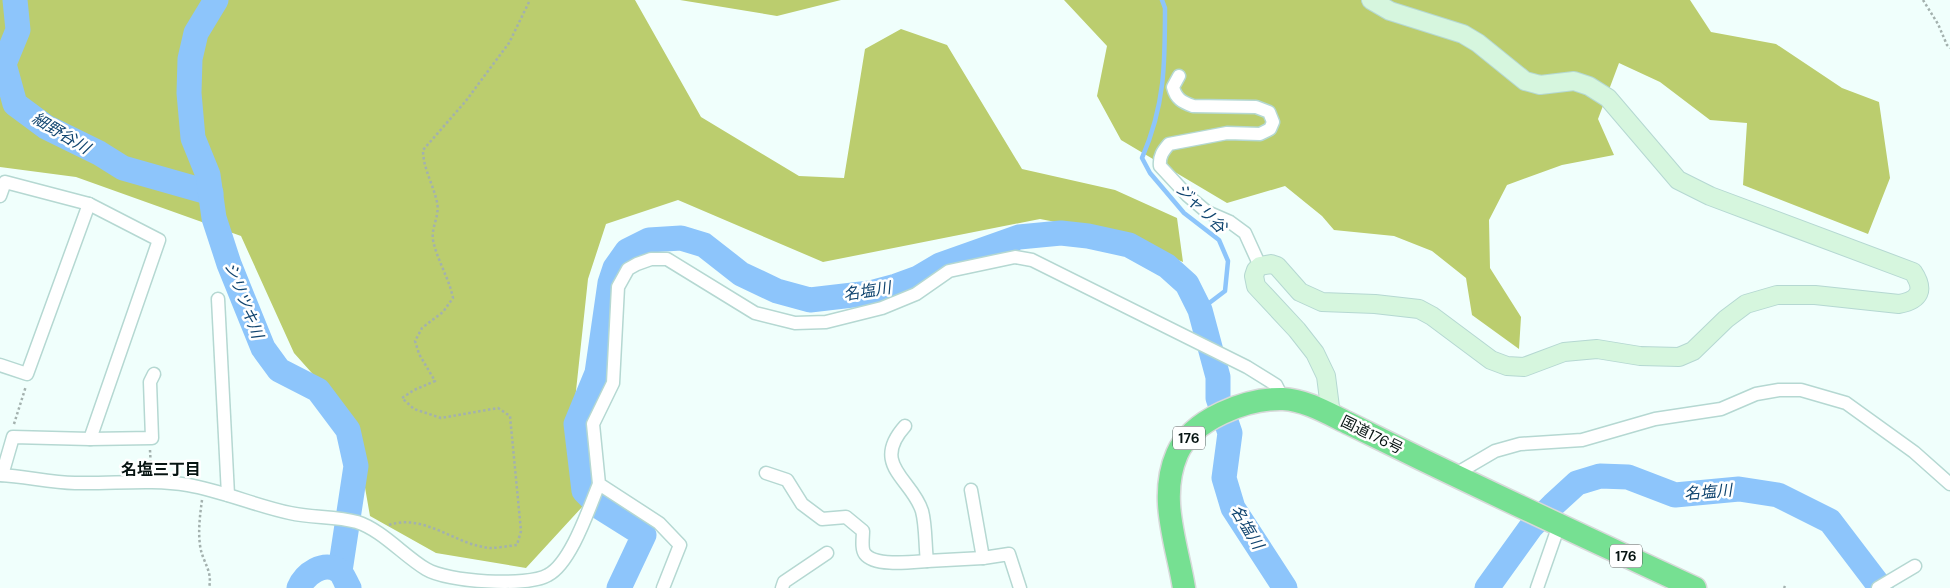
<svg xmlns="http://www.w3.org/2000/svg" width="1950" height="588" viewBox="0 0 1950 588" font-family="'DM Sans','Noto Sans JP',sans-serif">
	<rect width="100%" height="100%" fill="#f0fffc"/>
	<g fill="#bbcd6e">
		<path d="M0,0H635L701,117L799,176L844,178L865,49L901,29L947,45L1022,169L1115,190L1177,218L1183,262L1114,233L1040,219L823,262L678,200L606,224L588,279L572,428L583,506L526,568L436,553L370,516L353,419L294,353L241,236L76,177L0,167Z"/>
		<path d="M680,0H841L777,16Z"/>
		<path d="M1064,0H1690L1711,32L1776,44L1842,88L1879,102L1890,178L1868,234L1743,185L1747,123L1710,120L1660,82L1619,63L1598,119L1614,155L1562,165L1507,185L1489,220L1490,268L1521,317L1519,349L1472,315L1466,278L1432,251L1394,236L1334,230L1322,216L1285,186L1227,203L1121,140L1097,96L1107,46Z"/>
	</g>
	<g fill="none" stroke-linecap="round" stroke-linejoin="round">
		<path stroke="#8dc5fb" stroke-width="4.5" d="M1162,0L1165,8C1165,64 1165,105 1142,158L1150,173L1184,213L1219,240L1228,261L1225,291L1200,310"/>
		<g stroke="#8dc5fb" stroke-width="25">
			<path d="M15,0L18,30L4,64L15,104L46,127L99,153L123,168L211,193"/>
			<path d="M216,0L196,33L190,59L189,93L193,138L208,175L214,218L229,264L263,348L279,370L318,390L348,430L356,466L340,571"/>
			<path d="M299,588C305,574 324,560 339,571C343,574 346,583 349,588"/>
			<path d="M619,588L644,535L601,508L584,491L576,424L597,373L610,283L615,268L627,251L649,240L681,238L704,245L741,274L777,291L810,300L870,293L896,286L918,278L940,265L1019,237L1061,233L1088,236L1129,245L1167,266L1187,284L1200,310L1218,377V398L1230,433L1224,478L1233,508L1285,588"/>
			<path d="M1487,588L1531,527L1553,505L1577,483L1600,476L1628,477L1675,495L1739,489L1778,495L1830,521L1881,588"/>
		</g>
		<defs>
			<g id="street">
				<path d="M1179,76L1173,87C1176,99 1182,102 1193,106L1256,107L1269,112L1273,122L1270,129L1260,134L1227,133L1169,144C1163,151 1159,156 1160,166L1187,195L1207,212L1230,222L1245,233L1260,266"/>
				<path d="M0,196L5,182L89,204L159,240L90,439L13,437L2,475"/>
				<path d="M218,299L228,495"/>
				<path d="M0,365L27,374L89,204"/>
				<path d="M905,426C870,465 912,479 922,511C926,526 925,545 927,561L983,558"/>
				<path d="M90,439L152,438L150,382L154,374"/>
				<path d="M766,473L787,480L802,504L822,519L846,517L863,531C863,537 861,549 865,554C875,567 912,562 927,561"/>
				<path d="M0,475C25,476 50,483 75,483C113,484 151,479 188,485C223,491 256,506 290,513C312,518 336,516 357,522C382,530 404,556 426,569C447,582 527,587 548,575C571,563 589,508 599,484"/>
				<path d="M1454,475L1495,451L1520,444L1582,440L1655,419L1721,409L1756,394L1779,390H1801L1846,403L1914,452L1950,484"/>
				<path d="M971,490L983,558L1009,554L1020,588"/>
				<path d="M663,588L680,545L659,523L599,484L593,424L613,383L618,287L628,269L637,264L651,259H667L755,313L795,323L826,322L882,308L916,294L949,271L1015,257L1032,260L1247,367L1276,385L1283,399"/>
				<path d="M782,588L784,582L827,553"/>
				<path d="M1537,588L1559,525"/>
				<path d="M1878,588L1915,566"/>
			</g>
			<path id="secondary" d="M1331,415L1326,376L1315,353L1297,330L1256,286L1254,276L1256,270L1260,266L1271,264L1277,266L1300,292L1322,302L1375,304L1419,309L1432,316L1491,360L1507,366L1524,367L1564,352L1597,349L1640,356L1679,357L1693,351L1726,319L1746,304L1777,295H1815L1899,304C1920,300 1925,290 1913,272L1710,196L1678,180L1608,98L1589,86L1574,81L1540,85L1525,81L1478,43L1463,34L1390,11L1371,0"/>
			<path id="highway" d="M1184,588C1177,544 1158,498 1177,454C1192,419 1247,398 1283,399C1306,400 1329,414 1350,424C1374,436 1397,447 1421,459C1512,503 1604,546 1695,588"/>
		</defs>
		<use href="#street" stroke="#b5d8d2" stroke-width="15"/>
		<use href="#secondary" stroke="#b5d8d2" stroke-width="20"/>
		<use href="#highway" stroke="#d7d9d9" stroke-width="25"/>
		<g stroke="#a3b1ae" stroke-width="2.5" stroke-dasharray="2.5 2.5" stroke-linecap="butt">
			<path d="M1923,0L1938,24L1947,45L1950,48"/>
			<path d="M14,424L26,386"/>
			<path d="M150,450L151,469"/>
			<path d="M202,500C200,515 198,530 200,545C202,562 213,570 209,588"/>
			<path d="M389,525C425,513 455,545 490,548C498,548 508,546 517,545L521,531L510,416L498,408L441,418L414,409L402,398L414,390L435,381L419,354L415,341L422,328L443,312L453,298C449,278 437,260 433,240C431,227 440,216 437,202C433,184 423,168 423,150L465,102L509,43L530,0"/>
			<path d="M1784,588L1785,586"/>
		</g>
		<use href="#street" stroke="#fff" stroke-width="12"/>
		<use href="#secondary" stroke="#d6f6de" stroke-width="18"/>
		<use href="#highway" stroke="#76e092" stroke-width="22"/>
	</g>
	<g text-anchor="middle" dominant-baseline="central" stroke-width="5" stroke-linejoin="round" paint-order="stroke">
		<g fill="#fff" stroke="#515a59" stroke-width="1">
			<rect x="1173" y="426.5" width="32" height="23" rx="4"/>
			<rect x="1610" y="544.5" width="32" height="23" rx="4"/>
		</g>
		<g font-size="14" font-weight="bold" fill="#071412">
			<text x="1189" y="438">176</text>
			<text x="1626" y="556">176</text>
		</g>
		<g font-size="15" fill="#071412" stroke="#fff">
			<text transform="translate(1372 435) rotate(26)">国道176号</text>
		</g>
		<g font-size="16" font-style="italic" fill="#114570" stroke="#fff">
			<text transform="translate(61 133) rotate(31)">細野谷川</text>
			<text transform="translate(1201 208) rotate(44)">ジャリ谷</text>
			<text transform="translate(867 291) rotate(-9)">名塩川</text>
			<text transform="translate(244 300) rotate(69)">シリツキ川</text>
			<text transform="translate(1708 492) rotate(-5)">名塩川</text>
			<text transform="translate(1247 527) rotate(59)">名塩川</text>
		</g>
		<g font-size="16" font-weight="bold" fill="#071412" stroke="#fff">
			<text x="161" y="469">名塩三丁目</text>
		</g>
	</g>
</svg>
